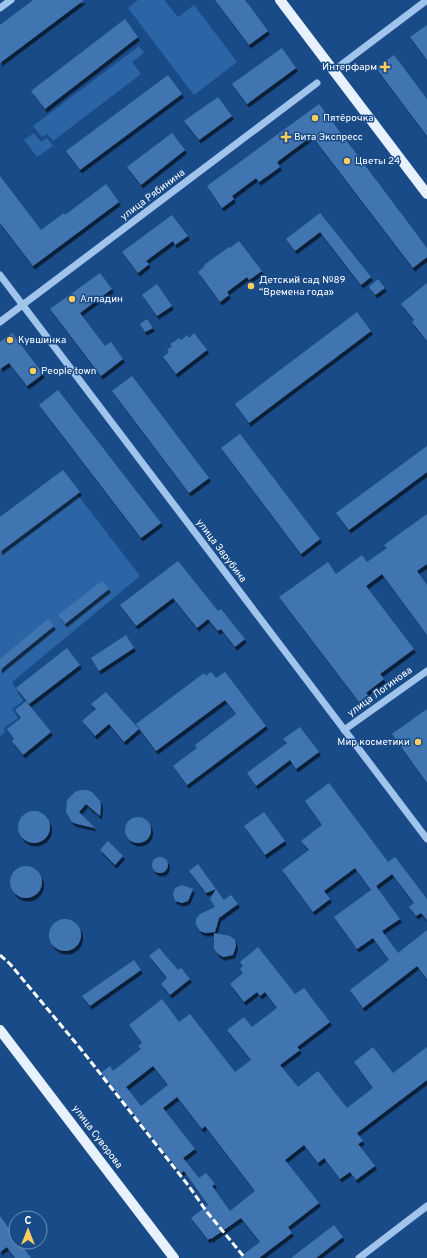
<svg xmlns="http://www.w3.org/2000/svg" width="427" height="1258" viewBox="0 0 427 1258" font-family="Overpass,sans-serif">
	<defs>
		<filter id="shadow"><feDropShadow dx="2" dy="3.5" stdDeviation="0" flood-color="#0009"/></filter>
	</defs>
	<rect width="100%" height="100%" fill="#194b88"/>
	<g fill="#2b65a6">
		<path d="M138,0H164L178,17L194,5L237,62L194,95L128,8Z"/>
		<path d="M139,46L144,53L132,62L141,74L53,141L47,134L42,137L33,126Z"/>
		<path d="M34,133L41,142L47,138L53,146L37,157L24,140Z"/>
		<path d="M77,494L140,576L12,682L23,701L12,709L18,718L4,728L5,732L0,736V552Z"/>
	</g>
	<g fill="#4175b2" fill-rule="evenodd" filter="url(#shadow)">
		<path d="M33,0H84L0,63V25Z"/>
		<path d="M215,0H245L268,31L249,45Z"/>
		<path d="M125,19L138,37L45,109L31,91Z"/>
		<path d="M427,25V60L410,37Z"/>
		<path d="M282,48L296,68L247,104L232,84Z"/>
		<path d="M394,55L427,99V136L376,68Z"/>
		<path d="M168,75L182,94L80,170L66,151Z"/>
		<path d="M218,97L232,116L199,140L184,121Z"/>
		<path d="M319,104L427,248V257L413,268L312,136L277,162L280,167L259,182L256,178L232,196L234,199L222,208L207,186Z"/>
		<path d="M172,133L185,150L141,185L127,167Z"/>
		<path d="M0,176L41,230L64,213L65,215L106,184L119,202L33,266L0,223Z"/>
		<path d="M320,213L371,277L361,285L320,232L295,251L286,239Z"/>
		<path d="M172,215L188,236L175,245L173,241L146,261L149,264L138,273L122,252Z"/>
		<path d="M239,241L262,271L249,280L247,277L227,292L229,295L220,302L198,272L205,266L204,265L229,247L230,248Z"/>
		<path d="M100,273L112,289L80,313L105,346L111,342L123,359L101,376L50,309Z"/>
		<path d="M378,279L385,288L375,295L369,287Z"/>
		<path d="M427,283V341L412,322L414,320L401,304Z"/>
		<path d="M157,284L172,306L157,316L142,295Z"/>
		<path d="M357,312L371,331L249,423L235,404Z"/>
		<path d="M147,319L153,328L145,332L140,324Z"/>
		<path d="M12,333L43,374L27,386L9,363L0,369V342Z"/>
		<path d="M194,333L207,350L176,374L163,357L169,352L167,350L172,346L170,344L175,341L179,338L181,340L187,335L189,338Z"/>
		<path d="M132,376L209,478L189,493L112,391Z"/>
		<path d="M58,390L161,523L141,538L39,405Z"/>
		<path d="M240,434L320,539L301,554L221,448Z"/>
		<path d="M427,446V472L349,530L336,513Z"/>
		<path d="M63,470L80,492L0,552V517Z"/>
		<path d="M427,514V564L417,571L427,585V635L382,574L366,586L414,649L380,674L384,679L366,693L368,695L359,702L279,597L328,562L336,574L362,555L367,562L387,548L384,545Z"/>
		<path d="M178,561L218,611L221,609L245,639L235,647L221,629L218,631L208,619L197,628L173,598L136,626L120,605Z"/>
		<path d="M102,581L109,589L65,624L58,615Z"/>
		<path d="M48,619L54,626L0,670V659Z"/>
		<path d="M126,635L134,648L99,671L91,658Z"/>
		<path d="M67,648L80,665L29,704L16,688Z"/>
		<path d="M211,672L216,678L225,672L266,726L187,785L173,766L197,748L195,745L236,714L225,700L156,751L136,724L204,673L206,676Z"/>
		<path d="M106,692L139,729L124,742L109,724L95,736L82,721L96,709L91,704Z"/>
		<path d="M26,701L51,732L23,755L12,741L14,739L7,729L21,718L15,710Z"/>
		<path d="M427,709V783L392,734Z"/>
		<path d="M300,727L319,752L296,769L290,760L256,786L247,773L287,743L283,739Z"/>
		<path d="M329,783L388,862L395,857L427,899V920L421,913L416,916L409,907L414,903L392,874L376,886L400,919L382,931L398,953L427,930V979L417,966L363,1008L350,990L389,960L373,938L357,949L334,917L371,890L355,868L324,891L330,899L313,912L282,870L309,850L301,841L322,825L305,801Z"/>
		<path d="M81,790H87L92,792L100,801L101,806L100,816L86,804L79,812L95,828L77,824L72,822L66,812L67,800L75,792Z"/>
		<circle cx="34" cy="827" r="16"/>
		<path d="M264,812L285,841L265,855L244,826Z"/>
		<circle cx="138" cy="830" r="13"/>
		<path d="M108,841L123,856L115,865L100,850Z"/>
		<circle cx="160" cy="865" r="8"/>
		<path d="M198,864L216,889L206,893L189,871Z"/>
		<circle cx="26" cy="882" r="16"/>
		<path d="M182,885L193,889L188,901L182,903L175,901L173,894L175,888Z"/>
		<path d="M216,889L224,900L231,895L238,904L219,918L215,932L205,933L200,931L196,925V919L200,914L215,907L210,899Z"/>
		<circle cx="65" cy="935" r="16"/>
		<path d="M214,933L230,936L235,940L236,946L233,955L223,957L218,954L214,949Z"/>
		<path d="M258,947L295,994L304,988L330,1022L297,1047L300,1050L280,1065L298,1087L318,1071L347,1108L373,1088L354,1062L373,1047L393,1073L427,1047V1080L357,1133L363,1141L358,1144L375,1166L356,1180L350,1172L340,1179L324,1158L318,1163L304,1145L285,1160L319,1203L288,1227L292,1233L259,1258H239L260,1242L241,1218L211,1239L210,1238L208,1240L191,1218L208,1205L184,1171L181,1173L101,1073L110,1066L113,1071L141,1049L138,1046L142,1043L129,1025L162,999L179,1022L190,1014L235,1072L251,1060L227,1030L244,1017L252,1027L277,1008L265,992L260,996L257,992L244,1002L230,984L243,973L240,969L243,966L240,962ZM153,1066L168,1085L141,1106L126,1087ZM177,1097L202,1129L205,1126L255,1191L230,1211L212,1186L215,1184L206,1173L199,1178L183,1158L195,1149L163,1108Z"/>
		<path d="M159,948L178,970L181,968L190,979L170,995L161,984L167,978L149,956Z"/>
		<path d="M134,960L141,970L90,1006L82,996Z"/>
		<path d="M0,1216L16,1238V1242H19L31,1258H15L7,1247L0,1252Z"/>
		<path d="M334,1225L343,1237L316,1258H291Z"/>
	</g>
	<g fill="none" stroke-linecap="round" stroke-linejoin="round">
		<g stroke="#a1c4ed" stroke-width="7">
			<path d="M0,8L11,0"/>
			<path d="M333,71L427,0"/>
			<path d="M0,275L427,839"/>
			<path d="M0,322L317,83"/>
			<path d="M344,730L427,671"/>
			<path d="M359,1258L427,1206"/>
		</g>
		<g stroke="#e7f1ff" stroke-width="10">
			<path d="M280,0L427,194"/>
			<path d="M0,1030L174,1258"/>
		</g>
		<path stroke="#fff" stroke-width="3" stroke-dasharray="7 3" stroke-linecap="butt" d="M0,955L10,964L80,1048L188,1185L207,1212L245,1258"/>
	</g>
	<g fill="#ffcd5d" stroke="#194b88" stroke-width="1.5">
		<path d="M383 61h4v4h4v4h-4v4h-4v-4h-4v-4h4z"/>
		<circle cx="315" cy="118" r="4"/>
		<path d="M284 131h4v4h4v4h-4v4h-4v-4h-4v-4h4z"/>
		<circle cx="347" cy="161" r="4"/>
		<circle cx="251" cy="286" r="4"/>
		<circle cx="72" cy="299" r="4"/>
		<circle cx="10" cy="340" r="4"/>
		<circle cx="33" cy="371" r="4"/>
		<circle cx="418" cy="742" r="4"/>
	</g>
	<g text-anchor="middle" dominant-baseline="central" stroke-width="3" stroke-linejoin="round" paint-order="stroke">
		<g font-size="10" fill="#fff" stroke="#194b88" text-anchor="start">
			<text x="377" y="67" text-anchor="end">Интерфарм</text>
			<text x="323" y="118">Пятёрочка</text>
			<text x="294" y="137">Вита Экспресс</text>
			<text x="355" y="161">Цветы 24</text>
			<text x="259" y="280">Детский сад №89<tspan x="259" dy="12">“Времена года»</tspan></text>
			<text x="80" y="299">Алладин</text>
			<text x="18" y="340">Кувшинка</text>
			<text x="41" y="371">People town</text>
			<text x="410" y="742" text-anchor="end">Мир косметики</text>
		</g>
		<g font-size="10" fill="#fff" stroke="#194b88">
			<text transform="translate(153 195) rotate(-37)">улица Рябинина</text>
			<text transform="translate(221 551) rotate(53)">улица Зарубина</text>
			<text transform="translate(380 692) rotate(-36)">улица Логинова</text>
			<text transform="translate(97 1137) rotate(53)">улица Суворова</text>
		</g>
	</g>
	<g transform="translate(28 1230)"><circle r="19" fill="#194b88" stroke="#7593b8"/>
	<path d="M0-3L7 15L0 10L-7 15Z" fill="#ffcd5d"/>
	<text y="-6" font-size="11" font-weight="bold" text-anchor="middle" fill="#ffffff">С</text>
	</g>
</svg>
